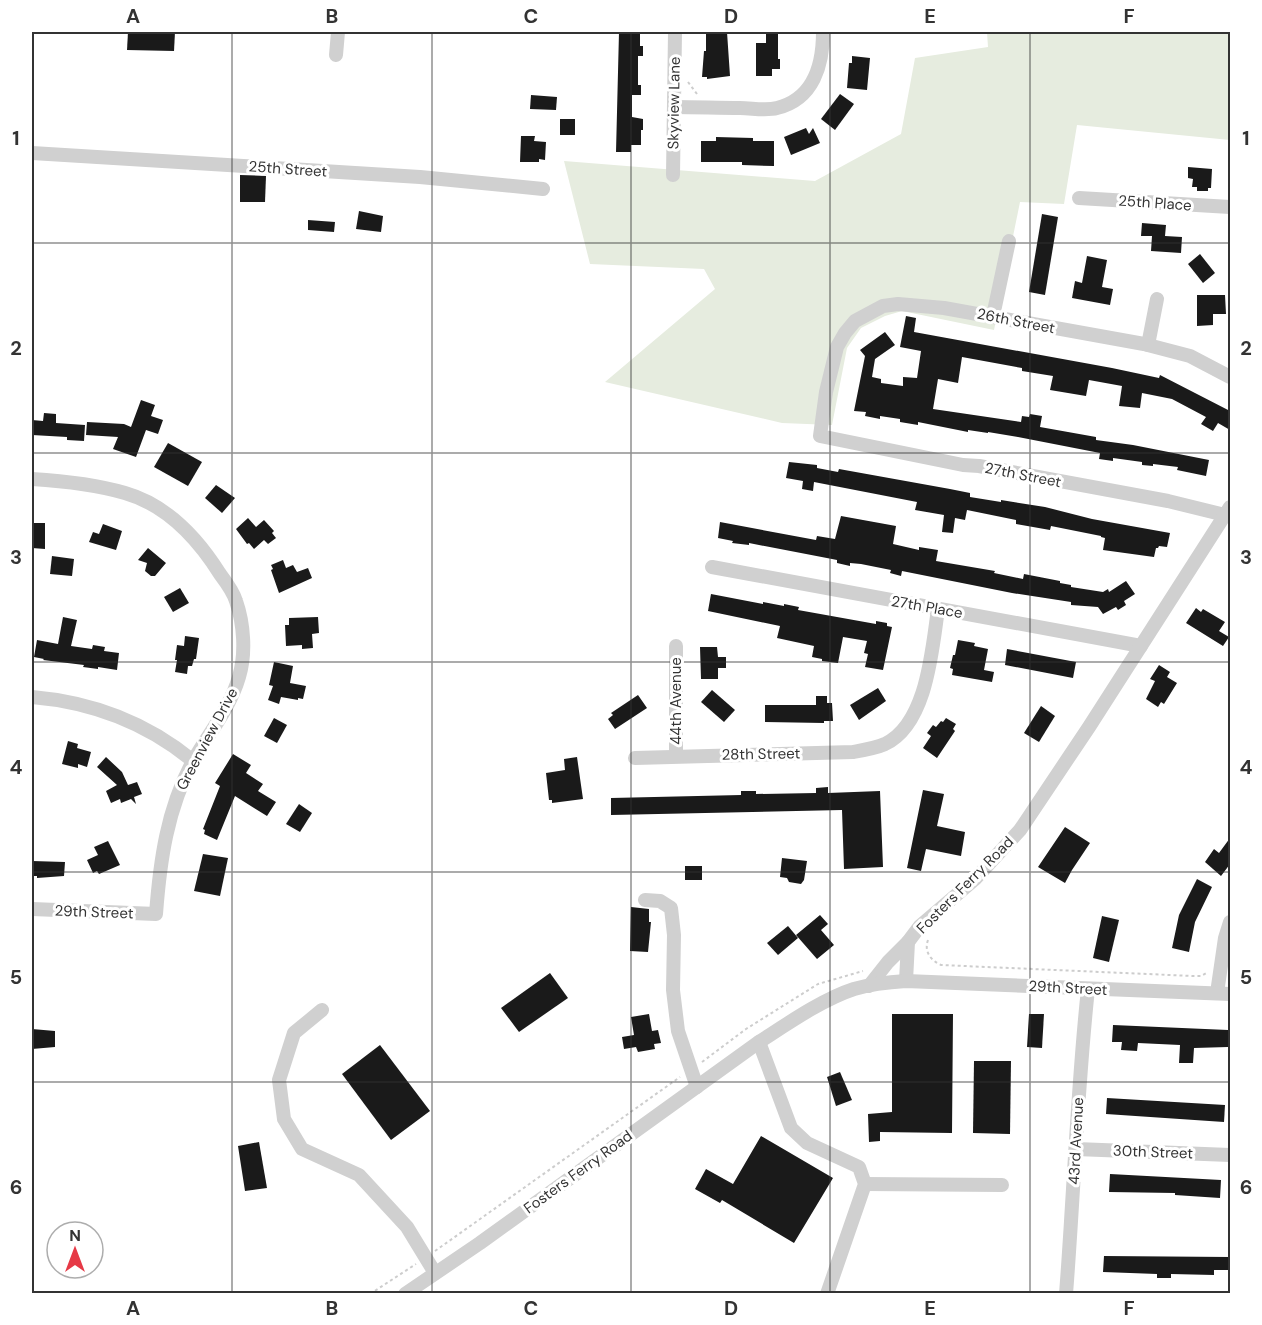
<svg xmlns="http://www.w3.org/2000/svg" width="1262" height="1325" viewBox="0 0 1262 1325" font-family="'DM Sans',sans-serif">
	<rect width="100%" height="100%" fill="#fff"/>
	<path fill="#e6ecdf" d="M987,32H1230V140L1077,125L1064,204L1020,202L994,330L902,311L885,316L861,328L847,348L832,425L782,423L605,382L715,289L704,269L590,264L564,161L815,181L901,134L915,58L988,47Z"/>
	<g fill="#1a1a1a">
		<path d="M128,32H175L174,51L127,50Z"/>
		<path d="M619,32H640V46H643V56H638V85H641V95H632V117L643,119V130H641V145H631V152H616Z"/>
		<path d="M706,32H727L730,76L707,79V77H702L704,51H706Z"/>
		<path d="M766,32H778V59H780V69H772V76H756V43H766Z"/>
		<path d="M852,56L870,58L867,90L847,88L849,63H852Z"/>
		<path d="M840,94L854,104L835,130L821,119Z"/>
		<path d="M531,95L557,97L556,110L530,109Z"/>
		<rect x="560" y="119" width="15" height="16"/>
		<path d="M806,128L809,134L813,128L820,143L791,155L784,137Z"/>
		<path d="M521,136H535L534,141L546,142L545,160L539,159V162H520Z"/>
		<path d="M716,137L753,138V141H774V166L742,165V162H701V141H716Z"/>
		<path d="M1188,167L1212,169L1211,188H1208V191H1197V187H1192L1193,179L1188,178Z"/>
		<path d="M240,175L266,176L265,202H240Z"/>
		<path d="M359,211L383,216L381,232L356,229Z"/>
		<path d="M1042,214L1058,217L1045,295L1029,292Z"/>
		<path d="M308,220L335,222L334,232L308,230Z"/>
		<path d="M1142,223L1166,225L1165,236L1182,237L1181,253L1151,251L1152,236H1141Z"/>
		<path d="M1200,254L1215,273L1203,283L1188,264Z"/>
		<path d="M1087,256L1107,260L1102,287L1113,289L1110,305L1072,298L1075,281L1082,283Z"/>
		<path d="M1197,295H1225L1226,314H1213V325L1197,326Z"/>
		<path d="M906,316L916,318L914,332L1112,368L1159,378L1160,375L1230,411V430L1218,423L1213,431L1201,424L1206,417L1172,399L1142,393L1140,408L1119,406L1122,386L1089,380L1086,396L1050,390L1053,376L1022,371V368L962,357L958,383L938,379L933,409L1021,422L1022,416L1029,417L1030,414L1042,416L1040,427L1096,437V440L1133,445L1209,460L1206,476L1177,470L1178,467L1153,464V466L1142,465V462L1113,458V461L1099,459L1100,453L1018,437L988,432V433L968,430V432L918,422V425L900,422V419L880,416V419L865,416L866,412L854,411L865,356L860,350L885,332L895,345L875,359L872,377L881,379V383L903,386V377L917,378L921,351L900,347Z"/>
		<path d="M141,400L155,405L151,416L163,420L158,434L146,430L136,457L113,449L118,437L86,435L87,422L124,424L131,427Z"/>
		<path d="M44,413L56,414V423L85,425L84,441L67,440V437L32,435V420L43,421Z"/>
		<path d="M168,443L202,462L188,486L154,467Z"/>
		<path d="M789,462L817,465V468L838,472L839,469L950,489L970,493V497L1001,502V500L1045,507L1092,519L1170,533L1167,547L1159,546L1158,548H1156L1154,557L1103,550L1105,538L1101,537V536L1051,526L1050,530L1016,524V520L967,510L965,520L955,518L953,533L942,532L944,515L915,510L917,502L814,482L813,491L802,489L803,481L786,478Z"/>
		<path d="M216,485L235,498L222,513L205,498Z"/>
		<path d="M841,516L896,526L893,544L919,550V547L938,550L936,561L995,571L994,573L1023,579L1024,574L1060,581V583L1071,585V587L1103,592L1108,589L1109,592L1126,581L1135,594L1124,601L1126,605L1118,610L1116,607L1103,614L1098,607L1071,605V602L1012,593L902,571L901,576L890,573L891,570L861,564L850,563V566L837,563V560L832,559L749,543V545L732,543L733,541L718,538L720,522L816,540L817,536L835,539Z"/>
		<path d="M248,518L256,527L264,520L274,531L272,533L276,538L268,544L264,540L254,549L249,543L247,544L236,529Z"/>
		<path d="M32,523H45V549L32,548Z"/>
		<path d="M103,524L122,531L116,550L89,542L93,532L99,534Z"/>
		<path d="M148,548L166,563L155,576H151L145,571L147,563L138,560Z"/>
		<path d="M52,556L74,559L72,576L50,574Z"/>
		<path d="M283,560L286,568L293,565L297,572L308,568L312,578L279,593L271,570L273,569L271,565Z"/>
		<path d="M180,588L189,603L173,612L164,597Z"/>
		<path d="M711,594L763,604V602L784,606V604L799,607L798,610L876,624V621L887,623V626L892,627L883,670L865,667L868,654L864,653L867,641L843,637L838,663L822,661V659L812,657L814,646L777,638L780,626L708,611Z"/>
		<path d="M1196,608L1201,612L1203,609L1225,622L1219,631L1229,637L1223,646L1186,623Z"/>
		<path d="M63,617L77,620L71,646L92,649L93,645L105,647L104,651L119,653L117,670L98,667V669L83,667L84,665L43,660L44,659L34,657L37,640L58,644Z"/>
		<path d="M318,617L319,633L312,634L313,648L302,649V645L286,646L285,625H289V618Z"/>
		<path d="M185,636L199,638L196,659H194L192,666H188L187,674L175,672L177,660H175L177,645L184,646Z"/>
		<path d="M958,640L975,643L974,646L988,649L984,670L994,672L992,682L952,675L953,669L950,668L953,655H955Z"/>
		<path d="M700,647H717L718,657H726V668H718V679H701Z"/>
		<path d="M1007,649L1076,662L1073,678L1005,665Z"/>
		<path d="M274,662L293,666L290,683L306,686L303,699L298,698V700L281,697L279,704L268,700L273,686L269,685Z"/>
		<path d="M1159,665L1170,672L1167,677L1177,683L1164,704L1161,702L1158,707L1146,699L1155,681L1150,679Z"/>
		<path d="M878,688L886,701L859,720L850,705Z"/>
		<path d="M712,690L735,710L724,722L701,702Z"/>
		<path d="M638,695L647,708L615,729L608,719L613,715L611,713Z"/>
		<path d="M816,696H827V703H832L833,721H824V723L765,722V705H816Z"/>
		<path d="M1041,706L1055,716L1039,742L1024,733Z"/>
		<path d="M274,718L287,725L277,743L264,736Z"/>
		<path d="M946,718L956,724L953,729L955,731L937,758L923,748L931,736L927,733L933,725L936,727L941,721L943,722Z"/>
		<path d="M68,741L78,744L77,748L91,752L87,767L78,764V768L62,764Z"/>
		<path d="M233,754L251,765L246,773L263,784L258,791L276,802L267,816L235,796L217,840L204,834L205,830L203,829L220,786L215,783Z"/>
		<path d="M106,757L122,772L128,785L137,782L142,794L134,797L136,804L131,799L121,803L120,799L111,803L106,791L117,785L97,767Z"/>
		<path d="M577,757L583,799L552,803V800H549L546,773L565,770L564,759Z"/>
		<path d="M828,787V793L880,791L883,867L844,869L842,810L611,815V798L741,795V791H756V794L816,793V788Z"/>
		<path d="M923,790L944,794L937,826L965,832L961,856L926,849L921,871L907,868Z"/>
		<path d="M299,804L312,813L300,832L286,824Z"/>
		<path d="M1065,827L1090,843L1072,870L1065,883L1038,867Z"/>
		<path d="M1230,838V864L1221,876L1205,862L1214,849L1219,853Z"/>
		<path d="M108,841L120,865L99,874L97,871L93,873L87,860L98,855L94,847Z"/>
		<path d="M203,854L228,858L220,896L194,891Z"/>
		<path d="M782,858L807,861L804,880L801,884L789,882L787,878L780,877Z"/>
		<path d="M32,861L65,862L64,876L37,878V876H32Z"/>
		<rect x="685" y="866" width="17" height="14"/>
		<path d="M1197,879L1212,887L1195,922L1189,952L1172,948L1179,915Z"/>
		<path d="M631,907L649,909V922H651L648,952L630,951Z"/>
		<path d="M820,915L828,924L821,930L834,945L817,959L796,935Z"/>
		<path d="M1102,916L1119,920L1109,962L1093,958Z"/>
		<path d="M788,926L798,938L778,955L767,943Z"/>
		<path d="M550,973L568,998L519,1032L501,1008Z"/>
		<path d="M649,1014L652,1031L658,1030L661,1043L654,1044L655,1049L638,1052L636,1047L624,1049L622,1037L634,1035L631,1017Z"/>
		<path d="M892,1014H953L952,1133L880,1132V1141L869,1142L868,1114L892,1112Z"/>
		<path d="M1029,1014H1044L1042,1048L1027,1047Z"/>
		<path d="M1113,1025L1228,1030V1047L1194,1048L1193,1063H1179L1180,1045L1138,1043L1137,1051L1121,1050L1122,1042H1112Z"/>
		<path d="M32,1029L55,1031V1047L32,1049Z"/>
		<path d="M380,1045L430,1111L391,1140L342,1074Z"/>
		<path d="M974,1061H1011L1010,1134L973,1133Z"/>
		<path d="M840,1072L852,1100L836,1106L827,1077Z"/>
		<path d="M1107,1098L1225,1105L1224,1122L1106,1114Z"/>
		<path d="M761,1136L833,1178L794,1243L722,1200L720,1203L695,1189L706,1169L733,1184Z"/>
		<path d="M259,1142L267,1188L245,1191L238,1146Z"/>
		<path d="M1110,1174L1221,1180L1220,1198L1175,1195V1193L1109,1192Z"/>
		<path d="M1104,1256L1230,1257V1270H1214V1275L1171,1274V1278H1157V1274L1103,1272Z"/>
	</g>
	<g fill="none" stroke-linecap="round" stroke-linejoin="round">
		<g stroke="#cdcdcd" stroke-width="2" stroke-dasharray="3 3" stroke-linecap="butt">
			<path d="M688,82L697,94"/>
			<path d="M928,940C924,951 930,960 941,965L1193,976H1201L1208,972"/>
			<path d="M702,1062L746,1029L818,984L863,971"/>
			<path d="M435,1251L680,1077"/>
			<path d="M370,1294L416,1264"/>
		</g>
		<g stroke="#d0d0d0" stroke-width="14">
			<path d="M336,55L338,32"/>
			<path d="M675,107C697,107 719,108 740,108C752,108 766,111 777,108C814,99 823,64 823,32"/>
			<path d="M32,153L420,177L543,189"/>
			<path d="M673,175L675,32"/>
			<path d="M1079,198L1230,207"/>
			<path d="M993,316L1009,241"/>
			<path d="M1148,345L1157,299"/>
			<path d="M32,479C64,481 94,484 125,493C167,505 198,539 220,574C226,582 233,591 236,601C244,624 246,654 239,677C230,708 209,733 193,761C167,809 160,861 156,914L32,909"/>
			<path d="M1225,515L1168,501L979,466L963,465L820,436L826,392L837,347L845,333L855,321L883,306L898,304L944,308L1144,344L1190,356L1230,377"/>
			<path d="M712,567L1141,646"/>
			<path d="M32,697C91,702 147,723 193,761"/>
			<path d="M676,756V646"/>
			<path d="M635,758L853,752C864,750 876,748 885,744C927,724 932,650 938,609"/>
			<path d="M645,900L660,901L671,908L674,935L673,990L678,1031L697,1087"/>
			<path d="M906,981L908,942L920,926L975,879L1020,830L1089,727L1230,507"/>
			<path d="M869,986L888,962L908,942"/>
			<path d="M1217,993L1225,938L1230,922"/>
			<path d="M322,1010L294,1033L279,1080L284,1119L302,1149L359,1175L407,1227L435,1273"/>
			<path d="M759,1042L791,1128L807,1143L859,1167L865,1184L827,1294"/>
			<path d="M1076,1149L1230,1155"/>
			<path d="M865,1184L1002,1185"/>
			<path d="M405,1294L480,1243L759,1042C787,1024 823,999 854,989C871,984 889,982 906,981L1230,994"/>
			<path d="M1066,1294C1074,1192 1077,1090 1088,989"/>
		</g>
	</g>
	<path fill="none" stroke="#333" stroke-width="1.5" stroke-opacity="0.55" d="M232,32V1294M432,32V1294M631,32V1294M830,32V1294M1030,32V1294M32,243H1230M32,453H1230M32,662H1230M32,872H1230M32,1082H1230"/>
	<g text-anchor="middle" dominant-baseline="central" stroke-width="6" stroke-linejoin="round" paint-order="stroke">
		<g font-size="15" fill="#333" stroke="#fff">
			<text transform="translate(674 103) rotate(-89)">Skyview Lane</text>
			<text transform="translate(288 169) rotate(4)">25th Street</text>
			<text transform="translate(1155 203) rotate(4)">25th Place</text>
			<text transform="translate(1016 321) rotate(11)">26th Street</text>
			<text transform="translate(1023 475) rotate(11)">27th Street</text>
			<text transform="translate(927 607) rotate(10)">27th Place</text>
			<text transform="translate(676 701) rotate(-90)">44th Avenue</text>
			<text transform="translate(207 739) rotate(-62)">Greenview Drive</text>
			<text transform="translate(761 754) rotate(-1)">28th Street</text>
			<text transform="translate(965 885) rotate(-45)">Fosters Ferry Road</text>
			<text transform="translate(94 912) rotate(2)">29th Street</text>
			<text transform="translate(1068 988) rotate(3)">29th Street</text>
			<text transform="translate(1076 1141) rotate(-87)">43rd Avenue</text>
			<text transform="translate(1153 1152) rotate(2)">30th Street</text>
			<text transform="translate(578 1172) rotate(-36)">Fosters Ferry Road</text>
		</g>
	</g>
	<rect width="1262" height="1325" fill="none" stroke="#ffffff" stroke-width="66"/>
	<g transform="translate(75 1250)"><circle r="28" fill="#ffffff" stroke="#adadad" stroke-width="1.5"/>
	<path d="M0-4.5L10 22L0 15L-10 22Z" fill="#e63946"/>
	<text y="-9" font-size="16" font-weight="bold" text-anchor="middle" fill="#333333">N</text>
	</g>
	<rect x="33" y="33" width="1196" height="1259" fill="none" stroke="#333" stroke-width="2"/>
	<g font-size="20" text-anchor="middle" font-weight="bold" fill="#333">
		<text x="133" y="23">A</text>
		<text x="332" y="23">B</text>
		<text x="531" y="23">C</text>
		<text x="731" y="23">D</text>
		<text x="930" y="23">E</text>
		<text x="1129" y="23">F</text>
		<text x="16" y="145">1</text>
		<text x="1246" y="145">1</text>
		<text x="16" y="355">2</text>
		<text x="1246" y="355">2</text>
		<text x="16" y="564">3</text>
		<text x="1246" y="564">3</text>
		<text x="16" y="774">4</text>
		<text x="1246" y="774">4</text>
		<text x="16" y="984">5</text>
		<text x="1246" y="984">5</text>
		<text x="16" y="1194">6</text>
		<text x="1246" y="1194">6</text>
		<text x="133" y="1315">A</text>
		<text x="332" y="1315">B</text>
		<text x="531" y="1315">C</text>
		<text x="731" y="1315">D</text>
		<text x="930" y="1315">E</text>
		<text x="1129" y="1315">F</text>
	</g>
</svg>
